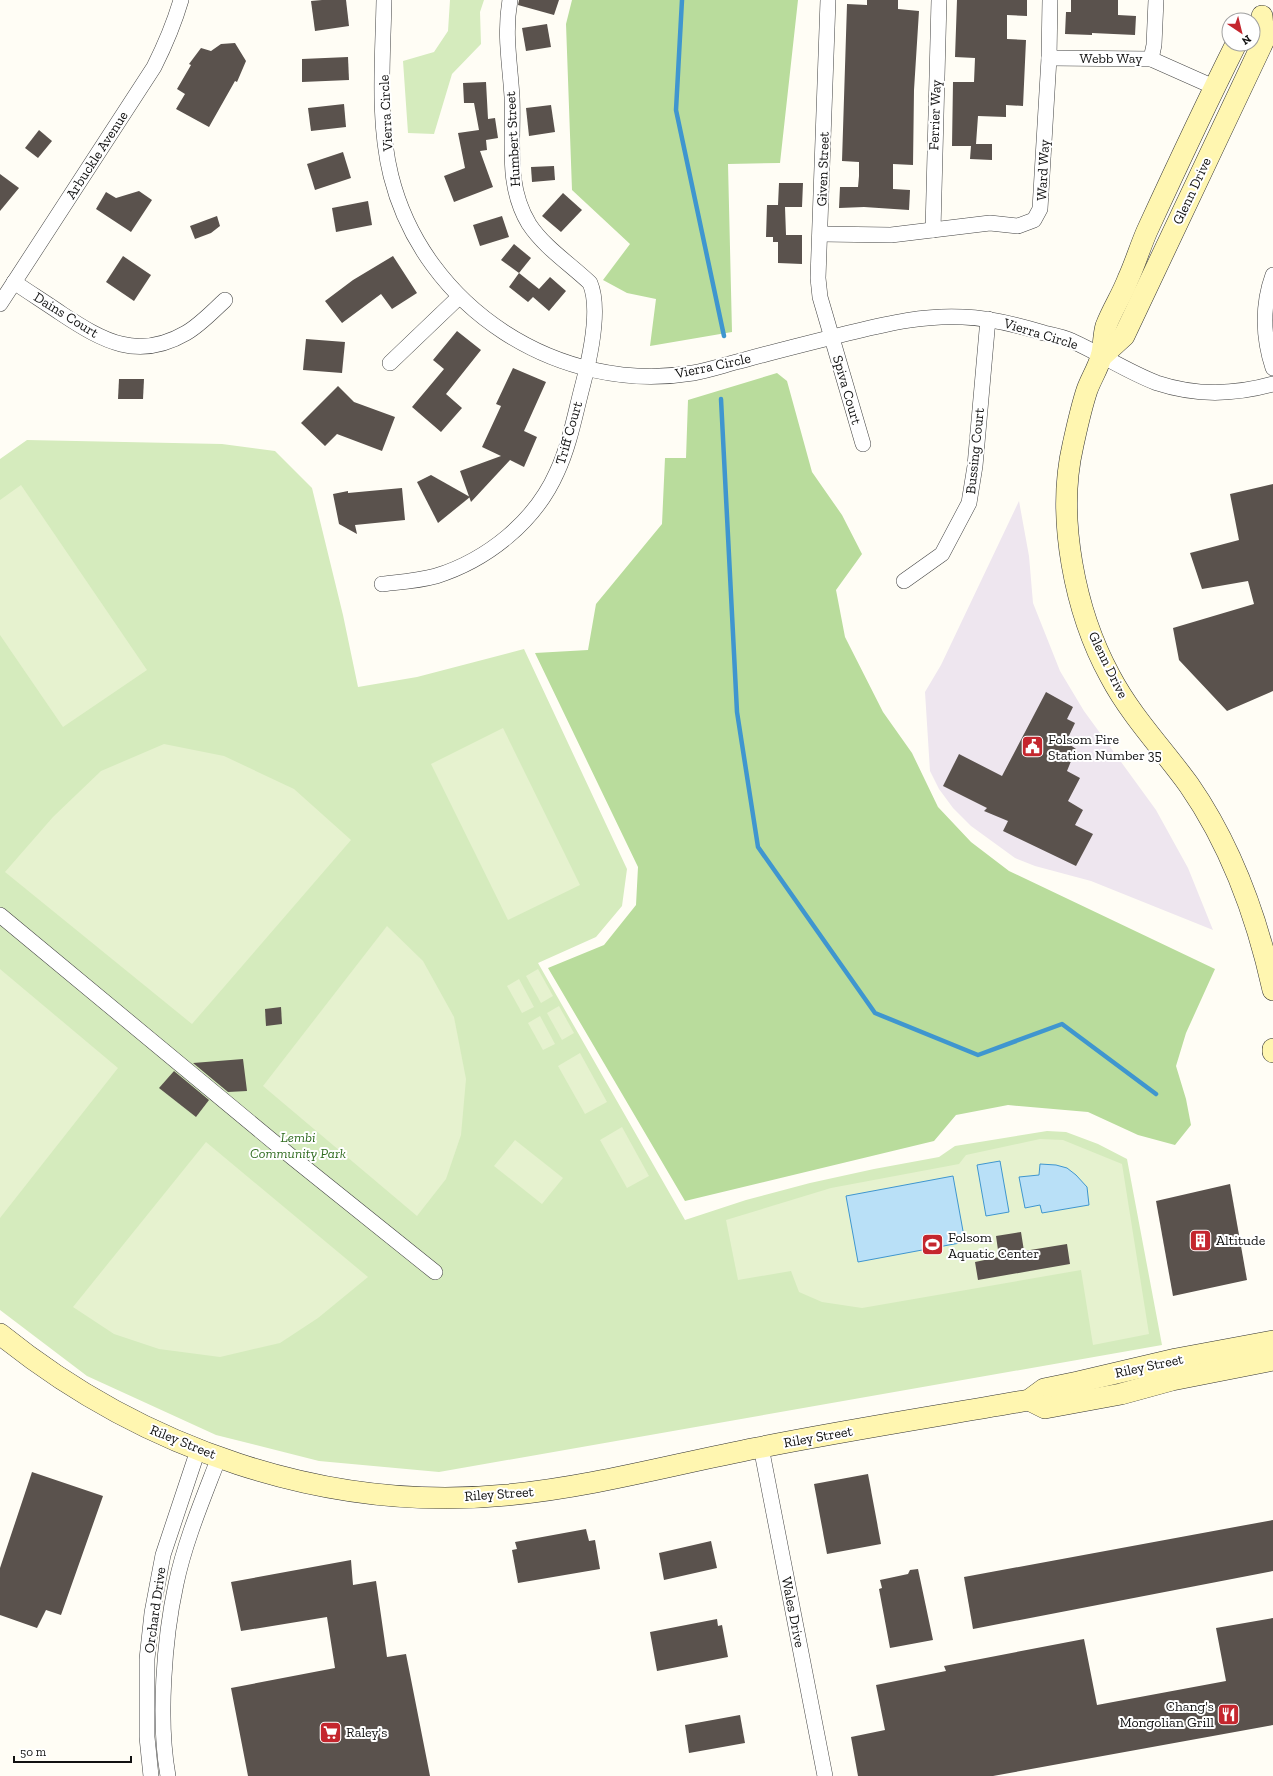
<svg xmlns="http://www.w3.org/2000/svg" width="1273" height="1776" viewBox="0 0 1273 1776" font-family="'Zilla Slab',serif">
	<rect width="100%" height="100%" fill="#fffdf5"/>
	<path fill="#eee6ef" d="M1019,501L1029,556L1033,603L1060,671L1084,711L1156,810L1188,868L1213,930L1091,881L1035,866L1015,858L971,826L953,808L939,789L930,771L925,692L941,665Z"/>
	<g fill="#d5ebbd">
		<path d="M450,0H484L480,12L481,44L452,74L434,134L408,133L403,61L434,52L448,31Z"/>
		<path d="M27,440L222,444L275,451L312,488L343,615L358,687L417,677L524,649L627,869L622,906L596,937L538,963L685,1220L746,1200L810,1183L874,1169L939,1157L955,1146L1047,1131L1066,1132L1098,1144L1127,1159L1162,1345L439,1472L319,1461L216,1435L87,1376L0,1310V459Z"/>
	</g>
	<g fill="#b9dc9c">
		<path d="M572,0H798L780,163L728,164L732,332L650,346L656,299L627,293L603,280L630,244L572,190L566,24Z"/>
		<path d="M777,373L787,381L812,472L842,515L862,554L836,590L845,637L883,712L912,753L938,807L971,842L1009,871L1215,969L1186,1033L1176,1066L1186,1099L1191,1125L1175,1145L1138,1135L1088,1112L1008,1105L956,1115L934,1141L685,1201L548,968L604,945L636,905L638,867L535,653L588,650L596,604L662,524L665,458H686L688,400Z"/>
	</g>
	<g fill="#e6f2cf">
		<path d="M21,485L147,670L63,727L0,635V500Z"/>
		<path d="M503,728L580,885L508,920L431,764Z"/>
		<path d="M164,744L224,756L294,789L351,840L192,1024L5,872L53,817L101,771Z"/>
		<path d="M387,926L423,961L454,1017L466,1079L461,1135L446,1179L417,1216L263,1086Z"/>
		<path d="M0,969L118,1068L0,1218Z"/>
		<path d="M538,969L553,996L541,1003L526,976Z"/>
		<path d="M519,979L534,1007L522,1013L507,986Z"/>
		<path d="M559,1006L574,1033L562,1040L547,1013Z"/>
		<path d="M540,1016L555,1044L543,1050L528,1023Z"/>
		<path d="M580,1053L607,1102L585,1114L558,1066Z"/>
		<path d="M622,1127L649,1176L627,1188L600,1140Z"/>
		<path d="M1040,1139L1063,1140L1122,1164L1149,1334L1093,1345L1081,1270L862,1308L822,1302L799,1292L791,1271L738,1280L726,1220L831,1188L959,1164L966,1155Z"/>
		<path d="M515,1140L563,1178L542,1204L494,1166Z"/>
		<path d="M206,1142L368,1277L318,1318L280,1343L220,1357L159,1349L114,1334L73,1307Z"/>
	</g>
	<g fill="#b9e0f7" stroke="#3f96cf">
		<path d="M1000,1161L1009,1212L986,1216L977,1165Z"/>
		<path d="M1040,1164L1056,1165L1067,1168L1076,1175L1087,1187L1089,1205L1042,1213L1040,1205L1025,1208L1019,1177L1039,1175Z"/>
		<path d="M953,1176L965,1242L858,1262L846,1196Z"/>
	</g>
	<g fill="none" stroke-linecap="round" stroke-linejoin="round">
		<g stroke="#3f96cf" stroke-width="4.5">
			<path d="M682,0L676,110L724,336"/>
			<path d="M721,399L737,712L758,847L875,1013L978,1055L1062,1024L1156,1094"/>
		</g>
	</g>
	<g fill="#5a524d">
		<path d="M322,0H346L349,26L315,31L311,1Z"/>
		<path d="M519,0H559L554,15L518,5Z"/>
		<path d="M867,0H898V9L919,11L914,90L913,165L893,164V189L910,190L909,210L864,207L839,208L840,187H858L859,176V162L842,161L847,4L867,5Z"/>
		<path d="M957,0H1027V16L1007,15V39L1026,40L1023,106L1006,105V117L978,116L976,144H992V160L970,159L971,146H952L953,82H974L975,58L955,57Z"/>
		<path d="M1071,0H1118V15L1136,16L1135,35L1092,33V35L1065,34L1066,12H1071Z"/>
		<path d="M547,24L551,47L526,51L522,28Z"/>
		<path d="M235,43L246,61L237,82L235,81L209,127L176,109L185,94L177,89L191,65L189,64L201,48L211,51L221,44Z"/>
		<path d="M348,57L349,80L302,82V59Z"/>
		<path d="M486,82L488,119L495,118L498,138L486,140L487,150L480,151L493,187L454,202L444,176L465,168L458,133L479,130L474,103H464L463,83Z"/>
		<path d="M344,104L346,127L311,131L308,108Z"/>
		<path d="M551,105L555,132L529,136L526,108Z"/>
		<path d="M39,130L52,141L38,158L25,148Z"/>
		<path d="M343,152L351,178L315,190L307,164Z"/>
		<path d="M554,166L555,180L532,182L531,167Z"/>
		<path d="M0,174L19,188L0,211Z"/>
		<path d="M779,183H803L802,207H785L786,235H802V264L778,263V242H773V237H766L767,205H778Z"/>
		<path d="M139,191L152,200L131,232L96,209L106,192L116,198Z"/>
		<path d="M563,193L582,210L561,232L542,216Z"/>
		<path d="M368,201L372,225L336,232L332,208Z"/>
		<path d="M217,216L220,226L211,233L195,239L190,226Z"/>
		<path d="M502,216L509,237L480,246L473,225Z"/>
		<path d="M514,244L531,258L519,273L501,260Z"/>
		<path d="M123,256L151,275L134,301L106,282Z"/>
		<path d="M393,256L417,293L392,309L381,294L342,323L325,301L353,280Z"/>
		<path d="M519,273L539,289L550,277L566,291L549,311L533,297L528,302L509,287Z"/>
		<path d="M457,331L481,350L446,394L462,408L441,432L412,407L444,369L433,360Z"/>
		<path d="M306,339L345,342L342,373L303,370Z"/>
		<path d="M513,368L546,382L524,431L537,437L524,467L510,460L471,502L460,471L501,456L482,447L501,406L496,404Z"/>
		<path d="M119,379H144L143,399H118Z"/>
		<path d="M338,386L354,402L395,417L382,451L337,434L325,446L301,423Z"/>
		<path d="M431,475L470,497L438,523L417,482Z"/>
		<path d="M1273,484V691L1227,711L1179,660L1173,628L1254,604L1248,581L1202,589L1190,553L1239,540L1230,494Z"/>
		<path d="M402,488L405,520L355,525L357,534L339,524L333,494L348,491V493Z"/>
		<path d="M1046,692L1073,707L1067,719L1075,723L1066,742L1076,749L1067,771L1080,778L1068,801L1083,810L1075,825L1093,834L1076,866L1003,831L1008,821L984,811L987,808L943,786L959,754L1002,776Z"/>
		<path d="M281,1007L282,1024L266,1026L265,1009Z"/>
		<path d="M243,1059L247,1091L228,1092L193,1063Z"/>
		<path d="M174,1071L209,1100L196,1117L159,1088Z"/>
		<path d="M1230,1184L1247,1280L1173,1296L1156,1201Z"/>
		<path d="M1021,1232L1024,1251L1067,1244L1070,1264L978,1280L975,1262L999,1257L996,1236Z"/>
		<path d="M32,1472L103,1496L61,1615L46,1610L37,1628L0,1615V1568Z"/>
		<path d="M868,1474L881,1544L827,1554L814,1484Z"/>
		<path d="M1273,1520V1571L973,1629L964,1577Z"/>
		<path d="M586,1529L589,1541L595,1540L600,1569L518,1583L512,1550L517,1549L515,1542Z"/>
		<path d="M711,1541L717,1568L664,1580L659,1553Z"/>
		<path d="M351,1560L353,1585L376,1581L387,1657L406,1654L430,1776H248L231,1688L335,1668L327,1617L241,1631L231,1582Z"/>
		<path d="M918,1569L933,1640L890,1648L879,1589L882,1588L880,1580L908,1574L910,1570Z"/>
		<path d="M1273,1618V1725L993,1776H858L851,1737L885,1730L876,1685L946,1671L944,1666L1084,1639L1097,1705L1226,1681L1216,1628Z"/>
		<path d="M717,1619L718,1626L722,1625L728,1657L657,1671L650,1632Z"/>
		<path d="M740,1715L745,1743L689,1753L685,1725Z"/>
	</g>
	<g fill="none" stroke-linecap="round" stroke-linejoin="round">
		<defs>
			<g id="street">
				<path d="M384,0C383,57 377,120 391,176C424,308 559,395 693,373C710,370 727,364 744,360C780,350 817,341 853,332C890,323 925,315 963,317C991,318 1018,325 1044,333C1054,335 1064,337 1072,341C1101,354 1128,372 1157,383C1196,396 1234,395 1273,384"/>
				<path d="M828,0L818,278L820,297L863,444"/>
				<path d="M1049,58L1151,59L1214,87"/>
				<path d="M1151,59L1154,45L1156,0"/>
				<path d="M933,230L939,0"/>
				<path d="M821,234L891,235L990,223L1018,226L1034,220L1040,209L1049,58L1050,0"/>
				<path d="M1273,275C1262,305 1263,338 1273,368"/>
				<path d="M14,282C30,293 46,303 62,314C103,341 138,361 186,333C200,325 213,311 225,300"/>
				<path d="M0,304L154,67C165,45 174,24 181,0"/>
				<path d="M390,363L459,297"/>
				<path d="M904,581L942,554L969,503L975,466L988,319"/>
				<path d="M382,584C400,582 418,581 436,576C487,560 535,522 557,472C570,444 575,414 583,384C590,357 601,309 590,283C570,264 544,247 529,224C505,185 514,140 512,97C510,63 504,34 510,0"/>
				<path d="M0,915L293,1158L435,1272"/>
				<path d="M761,1447L825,1776"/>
				<path d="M151,1776L147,1737V1659L152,1613L163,1555L198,1450"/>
				<path d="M168,1776C158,1721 164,1639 176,1584C185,1541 203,1499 219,1457"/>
			</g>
			<g id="secondary">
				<path d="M1236,44C1205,106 1176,168 1147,231C1140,247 1135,264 1128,279C1122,295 1112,310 1106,326C1103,336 1104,347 1101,357C1098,368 1091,379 1087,390C1081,408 1077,427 1073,445C1056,518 1075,612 1110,676C1131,716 1163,749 1189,785C1232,847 1257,917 1273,990"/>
				<path d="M1101,357L1124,336L1264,40L1262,16"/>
				<path d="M1273,1049V1052"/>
				<path d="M0,1334C141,1448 325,1513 507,1495C592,1487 674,1464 757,1448C847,1430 938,1416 1029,1400L1044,1389L1078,1382L1176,1359L1273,1341"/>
				<path d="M1029,1400L1045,1408L1121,1394L1172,1380L1273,1360"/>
			</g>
		</defs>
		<use href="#street" stroke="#444" stroke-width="16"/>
		<use href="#secondary" stroke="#333" stroke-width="22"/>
		<use href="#street" stroke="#fff" stroke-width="15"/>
		<use href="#secondary" stroke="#fff6b0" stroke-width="21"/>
	</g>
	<defs>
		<symbol id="civic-square" viewBox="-11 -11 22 22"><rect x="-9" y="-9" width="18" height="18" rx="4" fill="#c4262e" stroke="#fff"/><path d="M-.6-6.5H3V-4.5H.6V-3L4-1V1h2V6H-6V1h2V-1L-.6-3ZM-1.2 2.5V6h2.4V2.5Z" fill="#fff"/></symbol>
		<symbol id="building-square" viewBox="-11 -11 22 22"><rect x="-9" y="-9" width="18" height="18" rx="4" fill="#c4262e" stroke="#fff"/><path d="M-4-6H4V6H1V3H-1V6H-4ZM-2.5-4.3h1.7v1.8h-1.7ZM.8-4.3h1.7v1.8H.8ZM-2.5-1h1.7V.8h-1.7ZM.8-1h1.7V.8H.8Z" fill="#fff"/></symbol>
		<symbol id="stadium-square" viewBox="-11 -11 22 22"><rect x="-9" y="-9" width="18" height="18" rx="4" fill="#c4262e" stroke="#fff"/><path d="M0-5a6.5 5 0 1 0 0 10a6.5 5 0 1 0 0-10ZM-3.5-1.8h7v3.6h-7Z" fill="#fff"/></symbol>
		<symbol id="restaurant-square" viewBox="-11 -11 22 22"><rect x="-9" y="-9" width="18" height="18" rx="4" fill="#c4262e" stroke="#fff"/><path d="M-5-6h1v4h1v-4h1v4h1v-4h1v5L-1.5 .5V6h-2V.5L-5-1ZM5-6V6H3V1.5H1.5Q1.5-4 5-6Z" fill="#fff"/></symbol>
		<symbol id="supermarket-square" viewBox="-11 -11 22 22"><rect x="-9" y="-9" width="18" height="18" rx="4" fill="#c4262e" stroke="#fff"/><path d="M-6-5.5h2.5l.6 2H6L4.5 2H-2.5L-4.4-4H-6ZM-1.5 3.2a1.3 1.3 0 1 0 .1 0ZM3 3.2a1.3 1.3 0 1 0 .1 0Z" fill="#fff"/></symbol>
	</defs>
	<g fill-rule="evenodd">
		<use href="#civic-square" x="1020" y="734" width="25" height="25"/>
		<use href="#building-square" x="1188" y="1228" width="25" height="25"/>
		<use href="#stadium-square" x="920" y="1232" width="25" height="25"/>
		<use href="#restaurant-square" x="1216" y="1702" width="25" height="25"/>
		<use href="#supermarket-square" x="318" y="1720" width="25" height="25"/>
	</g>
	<g text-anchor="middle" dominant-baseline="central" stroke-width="4" stroke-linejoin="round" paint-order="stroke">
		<g font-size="14" fill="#111" stroke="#fff">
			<text x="1111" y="58">Webb Way</text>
			<text transform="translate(386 113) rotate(-93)">Vierra Circle</text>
			<text transform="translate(935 115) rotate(-88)">Ferrier Way</text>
			<text transform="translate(513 139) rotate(-93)">Humbert Street</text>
			<text transform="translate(97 155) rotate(-57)">Arbuckle Avenue</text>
			<text transform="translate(823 169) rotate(-88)">Given Street</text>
			<text transform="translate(1043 170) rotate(-87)">Ward Way</text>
			<text transform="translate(1192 191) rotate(-65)">Glenn Drive</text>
			<text transform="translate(66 315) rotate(32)">Dains Court</text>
			<text transform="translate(1041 334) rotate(17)">Vierra Circle</text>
			<text transform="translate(713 366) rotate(-12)">Vierra Circle</text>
			<text transform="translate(847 390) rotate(74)">Spiva Court</text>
			<text transform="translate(569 433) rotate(-74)">Triff Court</text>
			<text transform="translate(975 451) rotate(-84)">Bussing Court</text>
			<text transform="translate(1108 665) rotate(64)">Glenn Drive</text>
			<text transform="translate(1149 1366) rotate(-12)">Riley Street</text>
			<text transform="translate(818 1437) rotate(-10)">Riley Street</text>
			<text transform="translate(183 1442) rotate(22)">Riley Street</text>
			<text transform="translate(499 1494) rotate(-4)">Riley Street</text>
			<text transform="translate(155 1610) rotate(-82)">Orchard Drive</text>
			<text transform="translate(793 1612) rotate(79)">Wales Drive</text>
		</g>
		<g font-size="14" fill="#111" stroke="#fff" text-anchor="start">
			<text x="1048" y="739">Folsom Fire<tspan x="1048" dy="16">Station Number 35</tspan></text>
			<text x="948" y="1237">Folsom<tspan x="948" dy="16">Aquatic Center</tspan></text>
			<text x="1216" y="1240">Altitude</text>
			<text x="1214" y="1706" text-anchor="end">Chang's<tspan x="1214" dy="16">Mongolian Grill</tspan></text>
			<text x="346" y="1732">Raley's</text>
		</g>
		<g font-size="14" font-style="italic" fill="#2f6b1f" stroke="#fff">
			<text x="298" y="1137">Lembi<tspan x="298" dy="16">Community Park</tspan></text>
		</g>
	</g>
	<g transform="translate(1241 32) rotate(145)"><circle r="19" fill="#ffffff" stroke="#a0a0a0"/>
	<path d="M0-3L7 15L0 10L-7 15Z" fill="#c4262e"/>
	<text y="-6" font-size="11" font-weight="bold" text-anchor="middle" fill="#111111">N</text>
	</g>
	<path d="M14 1756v6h117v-6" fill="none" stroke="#111111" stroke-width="2"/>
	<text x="20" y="1756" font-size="12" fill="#111111" stroke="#ffffff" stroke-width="3" paint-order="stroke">50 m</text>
</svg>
